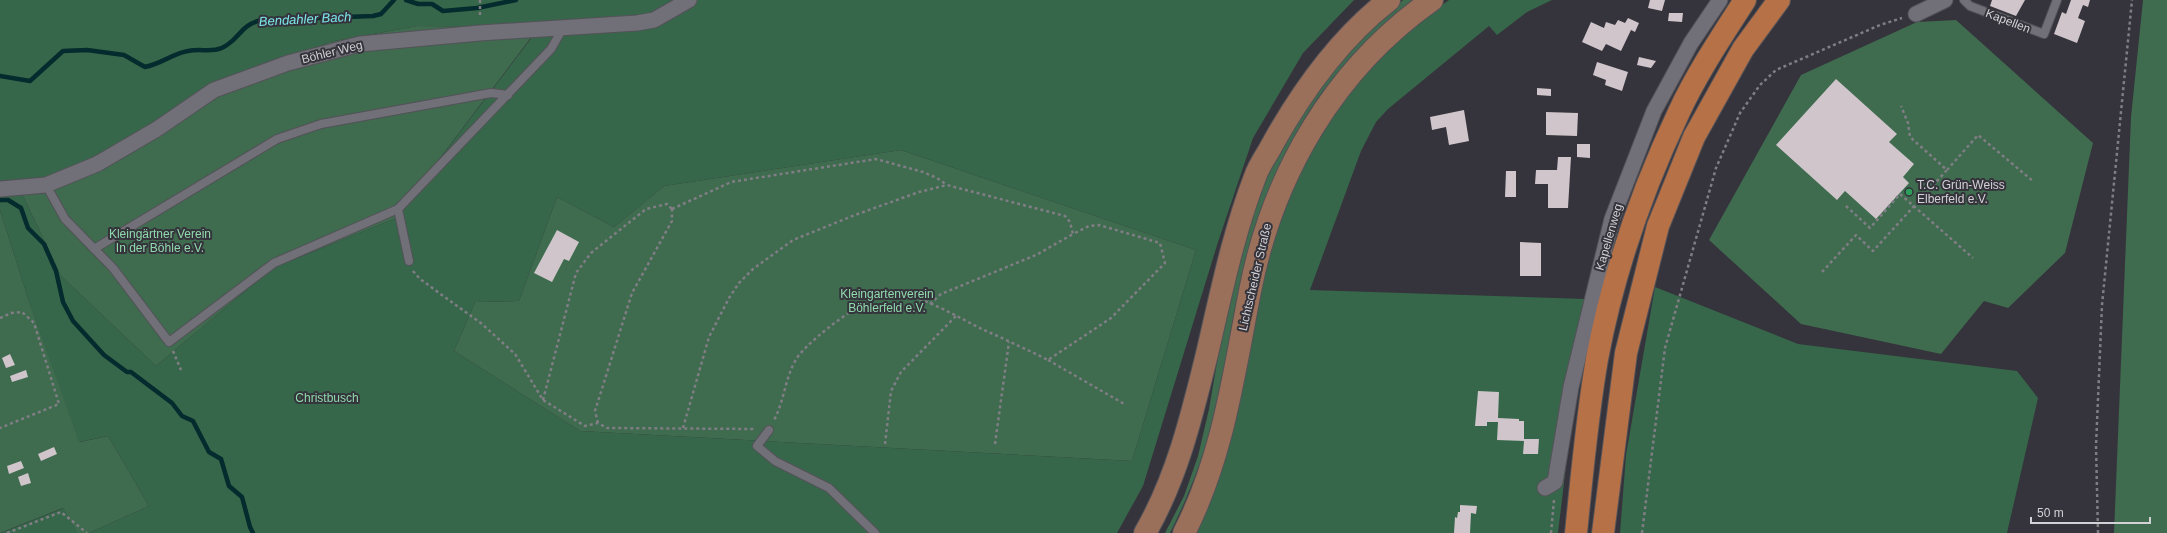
<svg xmlns="http://www.w3.org/2000/svg" width="2167" height="533" viewBox="0 0 2167 533" font-family="Arial,sans-serif">
	<rect width="100%" height="100%" fill="#35333b"/>
	<g fill="#3f6b4f">
		<path d="M1403,0H1415C1391,21 1365,41 1344,65C1294,121 1261,197 1243,269C1232,317 1226,367 1215,415C1204,456 1189,495 1170,533H1165L1184,496L1198,456L1209,409L1222,333L1252,214L1268,173L1310,99L1369,28Z"/>
		<path d="M2143,0H2167V533H2114L2131,117Z"/>
		<path d="M1956,20L2093,143L2065,253L2008,308L1984,301L1941,354L1801,324L1709,240L1801,75L1917,22Z"/>
		<path d="M417,26L539,27L394,219L273,268L156,366L61,276L22,194L48,193L215,97L329,42Z"/>
		<path d="M901,150L1196,250L1132,461L580,431L454,351L475,302L519,301L557,197L614,227L664,186Z"/>
		<path d="M0,210L28,298L80,442L108,436L149,506L89,533H77L63,508L0,533Z"/>
	</g>
	<g fill="#37674a" fill-rule="evenodd">
		<path d="M0,0H1354L1303,53L1253,138L1218,242L1143,486L1117,533H89L149,506L108,436L79,442L28,298L0,210ZM417,26L539,28L394,219L273,268L156,366L61,276L22,194L48,193L94,172L215,97L329,42ZM901,150L1196,250L1132,461L580,431L454,351L475,302L519,301L557,197L614,227L664,186Z"/>
		<path d="M1449,0H1552L1527,12L1497,35L1489,26L1388,109L1376,122L1361,151L1310,290L1586,299L1558,533H1196L1221,468L1249,327L1285,199L1333,110L1368,67L1403,34Z"/>
		<path d="M1655,287L1798,344L2017,371L2038,398L2007,533H1620L1626,455Z"/>
		<path d="M64,508L77,533H1Z"/>
	</g>
	<g fill="none" stroke-linecap="round" stroke-linejoin="round">
		<g stroke="#042b2d" stroke-width="4.5">
			<path d="M406,0L418,4H432L443,11L477,8L516,0"/>
			<path d="M0,76L30,81L63,51L87,50L124,55L145,67C161,64 174,53 188,51C202,48 215,54 227,45C242,35 240,26 261,20L373,16L381,14L394,0"/>
			<path d="M0,200H8L21,208L28,228L44,244L56,271L63,302L73,321L104,355L127,372H131L172,403L182,416L193,421L209,452L221,459L229,486L242,497L250,527L253,533"/>
		</g>
	</g>
	<g fill="#cfc5cb">
		<path d="M1650,0H1665L1662,11L1648,8Z"/>
		<path d="M1992,0H2025L2016,16L1990,6Z"/>
		<path d="M2071,0H2090L2088,7L2083,5L2078,18L2085,21L2077,43L2054,34L2062,12L2066,14Z"/>
		<path d="M1669,13H1683L1682,22L1668,21Z"/>
		<path d="M1628,18L1639,23L1635,32L1631,30L1621,51L1606,44L1602,51L1582,42L1591,22L1604,28L1606,22L1615,25L1618,20L1625,23Z"/>
		<path d="M1639,57L1656,61L1651,68L1637,65Z"/>
		<path d="M1597,62L1628,72L1622,91L1605,85L1606,80L1593,75Z"/>
		<path d="M1836,79L1897,134L1889,142L1914,164L1903,177L1909,183L1876,219L1845,191L1837,200L1776,145Z"/>
		<path d="M1537,88L1551,89V96L1537,95Z"/>
		<path d="M1464,110L1469,141L1449,145L1446,127L1432,130L1430,117Z"/>
		<path d="M1546,112L1578,113L1577,136L1546,135Z"/>
		<path d="M1577,144H1590V158L1577,157Z"/>
		<path d="M1558,157H1571L1568,208H1548V184H1535L1536,170H1557Z"/>
		<path d="M1506,171H1516V197H1505Z"/>
		<path d="M557,230L579,242L569,261L564,259L552,282L534,273Z"/>
		<path d="M1520,242L1541,243V276H1520Z"/>
		<path d="M10,354L15,365L6,368L2,358Z"/>
		<path d="M26,370L28,377L12,382L10,376Z"/>
		<path d="M1478,391L1499,392L1498,418L1519,419V421H1524V439H1539L1538,454H1523L1524,441L1497,440L1498,422H1487V426H1475Z"/>
		<path d="M54,447L57,454L41,461L38,454Z"/>
		<path d="M21,461L24,468L9,474L7,466Z"/>
		<path d="M28,473L31,483L21,486L18,477Z"/>
		<path d="M1460,505L1477,506L1476,514L1471,513L1470,533H1454L1455,517L1457,518L1458,512H1460Z"/>
	</g>
	<g fill="none" stroke-linecap="round" stroke-linejoin="round">
		<defs>
			<g id="lane">
				<path d="M1964,0L1970,6L2044,34L2057,0"/>
				<path d="M46,185L65,219L113,268L169,342L274,263L398,209"/>
				<path d="M94,249L277,139L321,124L491,93L508,95"/>
				<path d="M409,261L398,209L551,49L563,28"/>
				<path d="M769,430L757,446L775,461L829,488L875,533"/>
			</g>
			<g id="street">
				<path d="M1916,14L1945,0"/>
				<path d="M0,189L46,185L97,164L157,129L214,90L288,63L360,44L480,33L637,23L654,20L689,0"/>
				<path d="M1545,488L1555,482L1571,387L1612,219L1654,111L1691,43L1720,0"/>
			</g>
			<g id="primary">
				<path d="M1145,533C1177,478 1192,415 1207,354C1221,294 1233,234 1255,177C1259,165 1267,155 1272,145C1302,91 1340,38 1389,0"/>
				<path d="M1184,533C1223,457 1234,373 1250,291C1273,174 1334,69 1432,0"/>
			</g>
			<g id="highway">
				<path d="M1576,533C1582,475 1587,416 1597,359C1613,274 1642,190 1679,112C1697,73 1722,36 1745,0"/>
				<path d="M1603,533L1626,353L1658,226L1694,137L1743,49L1779,0"/>
			</g>
		</defs>
		<use href="#lane" stroke="#535258" stroke-width="10"/>
		<use href="#street" stroke="#535258" stroke-width="17"/>
		<use href="#primary" stroke="#535258" stroke-width="24"/>
		<use href="#highway" stroke="#535258" stroke-width="24"/>
		<g stroke="#807e85" stroke-width="2.5" stroke-dasharray="3 3" stroke-linecap="butt">
			<path d="M480,0V18"/>
			<path d="M1947,170L1978,135L2034,182"/>
			<path d="M1846,206L1870,228L1900,194L1973,258"/>
			<path d="M672,209L731,182L876,159L923,172L937,178L947,185"/>
			<path d="M413,271L420,279L482,324L515,354L543,400L585,426L598,423L607,428L755,429"/>
			<path d="M1822,272L1856,235L1873,251L1947,170L1910,137L1908,123L1901,106"/>
			<path d="M930,304L941,294L1036,255L1073,234"/>
			<path d="M0,318L11,313L22,312L34,323L59,404L0,428"/>
			<path d="M173,351L181,370"/>
			<path d="M1048,360L1126,405"/>
			<path d="M543,400L576,273L591,253L646,209L667,204L672,209"/>
			<path d="M598,423L595,411L632,293L672,221V209"/>
			<path d="M683,428L709,337L729,298L739,283L753,269L793,240L855,215L919,192L947,185L1065,216L1070,222L1073,234L1089,226L1099,225L1160,243L1165,263L1111,318L1048,360C1026,349 1004,339 982,329C957,317 919,293 892,294C866,295 815,336 799,355C785,374 785,400 774,420"/>
			<path d="M885,444L891,391L901,372L956,316"/>
			<path d="M995,444L1009,342"/>
			<path d="M7,533L61,512L87,533"/>
			<path d="M1551,533L1554,500"/>
			<path d="M1642,533L1665,348L1716,168L1740,113L1760,85L1776,70L1880,25L1902,18"/>
			<path d="M2098,533L2096,446L2102,305L2132,0"/>
		</g>
		<use href="#lane" stroke="#716f77" stroke-width="8"/>
		<use href="#street" stroke="#716f77" stroke-width="15"/>
		<use href="#primary" stroke="#9a705a" stroke-width="22"/>
		<use href="#highway" stroke="#b67147" stroke-width="22"/>
	</g>
	<circle fill="#2e9e5b" stroke="#35333b" stroke-width="1.5" cx="1909" cy="192" r="4"/>
	<g text-anchor="middle" dominant-baseline="central" stroke-width="4" stroke-linejoin="round" paint-order="stroke">
		<g font-size="12" fill="#d2d1d5" stroke="#35333b">
			<text transform="translate(2008 21) rotate(21)">Kapellen</text>
			<text transform="translate(332 52) rotate(-14)">Böhler Weg</text>
			<text transform="translate(1609 237) rotate(-74)">Kapellenweg</text>
			<text transform="translate(1255 277) rotate(-77)">Lichtscheider Straße</text>
		</g>
		<g font-size="12" fill="#d2d1d5" stroke="#35333b" text-anchor="start">
			<text x="1917" y="185">T.C. Grün-Weiss<tspan x="1917" dy="14">Elberfeld e.V.</tspan></text>
		</g>
		<g font-size="12" fill="#90dbac" stroke="#35333b">
			<text x="160" y="234">Kleingärtner Verein<tspan x="160" dy="14">In der Böhle e.V.</tspan></text>
			<text x="887" y="294">Kleingartenverein<tspan x="887" dy="14">Böhlerfeld e.V.</tspan></text>
			<text x="327" y="398">Christbusch</text>
		</g>
		<g font-size="13" font-style="italic" fill="#7be7eb" stroke="#35333b">
			<text transform="translate(305 19) rotate(-3)">Bendahler Bach</text>
		</g>
	</g>
	<path d="M2031 517v6h119v-6" fill="none" stroke="#d2d1d5" stroke-width="2"/>
	<text x="2037" y="517" font-size="12" fill="#d2d1d5" stroke="#35333b" stroke-width="3" paint-order="stroke">50 m</text>
</svg>
